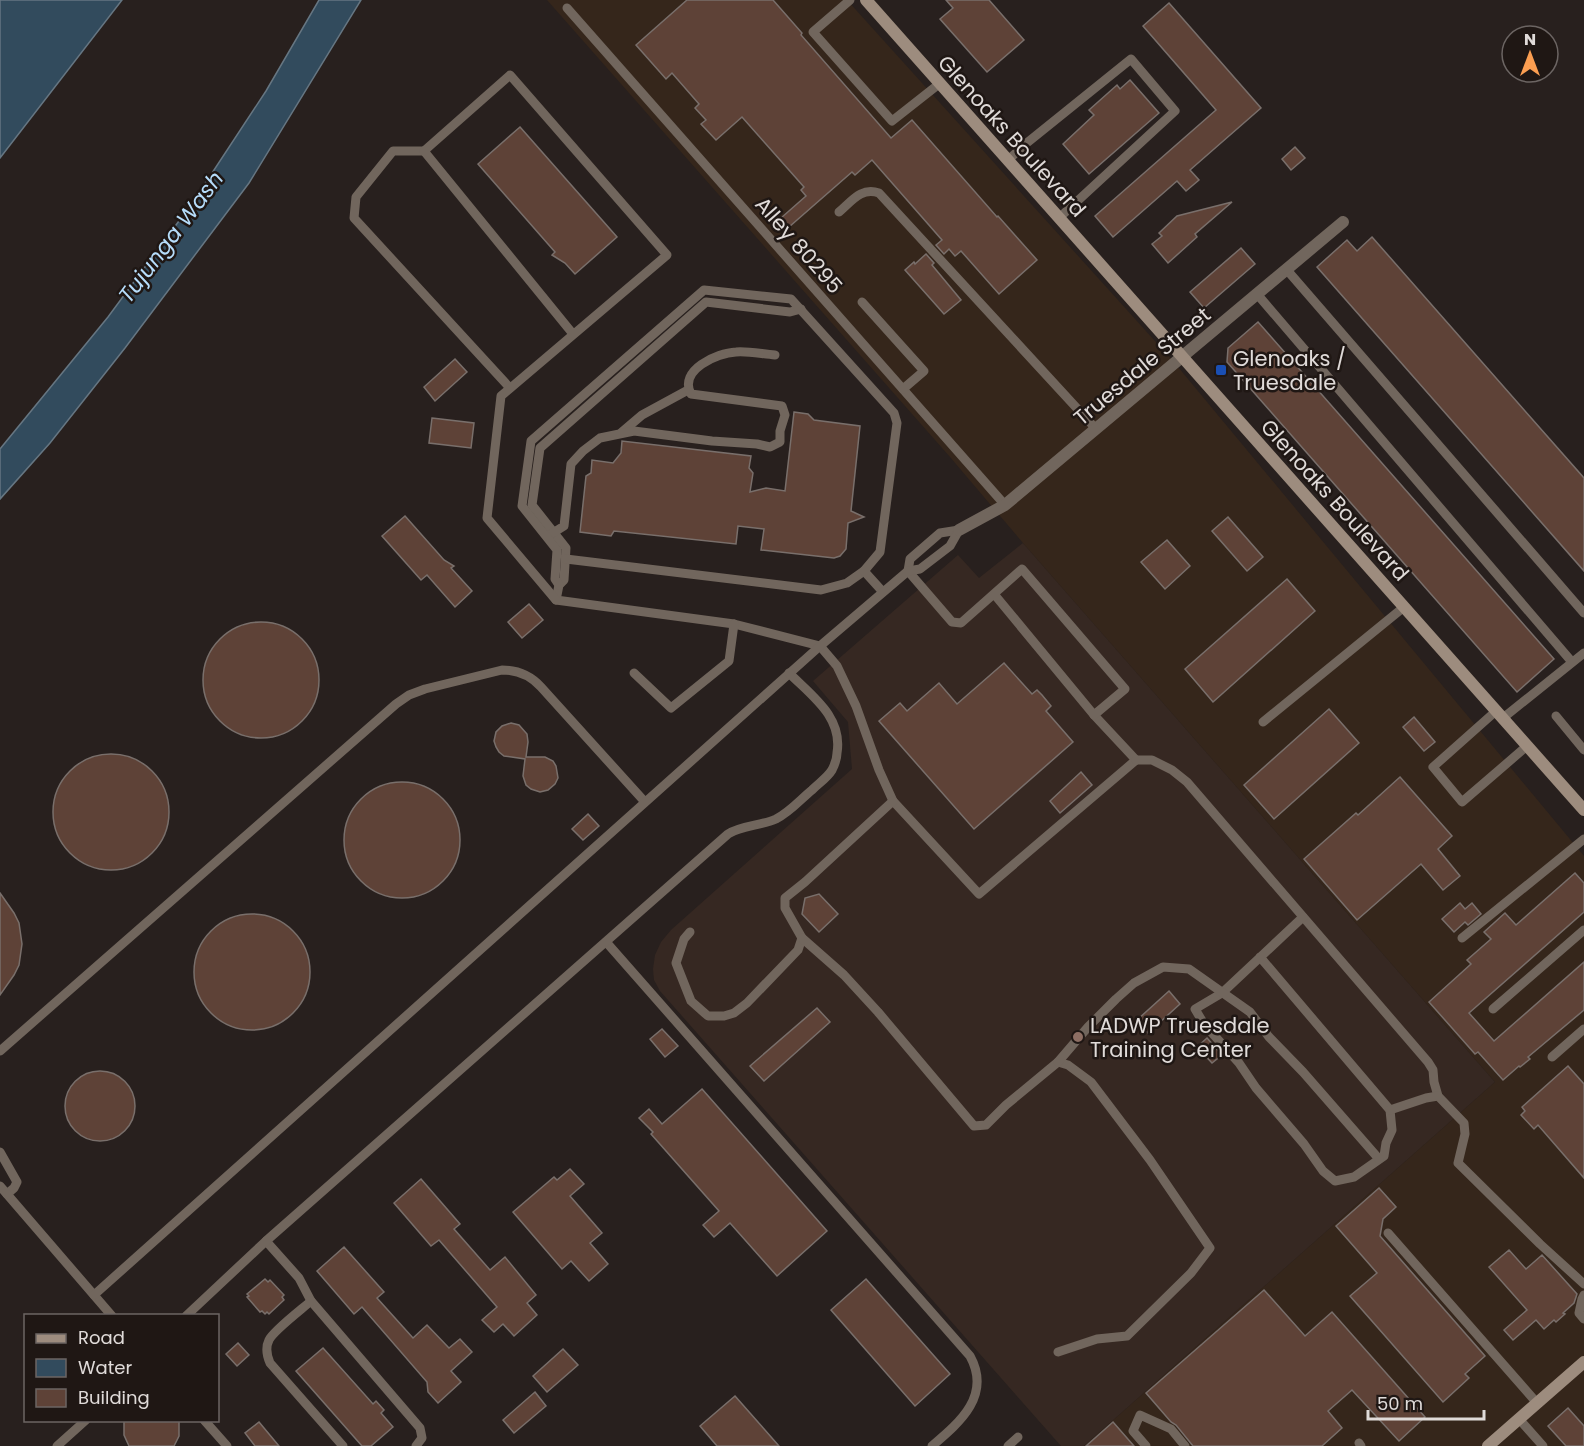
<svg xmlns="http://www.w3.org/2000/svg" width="1584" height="1446" viewBox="0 0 1584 1446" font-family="Poppins,sans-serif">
	<rect width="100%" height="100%" fill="#28201e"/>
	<path fill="#362822" d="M1023,543L1495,1082L1084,1446H1061L660,991L654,980L653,969L655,955L661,942L671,930L852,769L848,722L813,681L958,555L979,578Z"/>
	<path fill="#35261b" d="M547,0H847L1173,361L1584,856V1446H1084L1495,1082L1023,543L950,457Z"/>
	<g fill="#324b5d" stroke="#667682" stroke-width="1.5">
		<path d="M0,0H122L0,158Z"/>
		<path d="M319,0H361L249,183L125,348L50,443L0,499V449L108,317L193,202L266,91Z"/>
	</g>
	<g fill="#5e4237" stroke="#796f6b" stroke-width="1.5">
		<path d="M687,0H773L802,33L801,35L891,138L912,120L997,217L998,216L1037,260L999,294L961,251L955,256L949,249L944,254L936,245L942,240L872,160L855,175L852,172L789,227L781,218L806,196L801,190L804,187L742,117L716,140L701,124L706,120L695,108L699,104L672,73L666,79L636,45Z"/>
		<path d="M946,0H989L1024,40L987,72L940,19L953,8Z"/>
		<path d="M1169,3L1261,108L1190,170L1199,180L1186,191L1177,181L1113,237L1095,216L1216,110L1143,26Z"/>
		<path d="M1130,80L1159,113L1089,174L1063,144L1094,115L1089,110L1117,85L1120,89Z"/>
		<path d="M520,127L617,237L575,274L565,263L552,255L555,252L478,164Z"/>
		<path d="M1295,147L1305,158L1291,170L1282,159Z"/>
		<path d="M1232,202L1195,234L1197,237L1168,263L1152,244L1162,236L1159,233L1177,216Z"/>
		<path d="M1372,237L1584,478V571L1317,267L1347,240L1357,251Z"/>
		<path d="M1241,248L1255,264L1204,308L1190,292Z"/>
		<path d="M926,254L934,263L932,265L961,300L944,314L905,270L914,262L915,264Z"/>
		<path d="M1258,322L1554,659L1517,692L1227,362L1228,348Z"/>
		<path d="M455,359L467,372L435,401L424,387Z"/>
		<path d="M794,412L808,414L814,420L860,426L851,511L864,517L848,523L846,549L840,556L834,558L761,550L764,529L738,526L736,544L614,531L611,536L580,532L586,476L591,473L592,460L613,463L621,453L622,441L751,456L749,468L753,473L750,492L766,488L785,491Z"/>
		<path d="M432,418L474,423L471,448L429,443Z"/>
		<path d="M405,516L444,560L454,566L451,568L472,591L455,607L427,575L421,580L382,536Z"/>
		<path d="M1228,517L1263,557L1247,571L1212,531Z"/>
		<path d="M1167,540L1190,566L1165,589L1141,562Z"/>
		<path d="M1287,579L1315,611L1213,702L1185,669Z"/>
		<path d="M529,604L543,620L522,638L508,622Z"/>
		<circle cx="261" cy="680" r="58"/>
		<path d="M1004,663L1032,694L1037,690L1042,695L1051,706L1046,711L1073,742L974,829L879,721L900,703L907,711L939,683L957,704Z"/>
		<path d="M1329,709L1359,743L1274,819L1244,785Z"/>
		<path d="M1414,717L1435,742L1424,751L1403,727Z"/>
		<path d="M511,723L519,725L527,734L528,742L526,757H545L553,761L556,766L558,778L555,784L548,790L540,792L531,789L526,785L523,776L525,759L504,756L499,752L496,747L494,741L496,732L502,726Z"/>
		<circle cx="111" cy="812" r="58"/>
		<path d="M1081,772L1092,785L1060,813L1050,801Z"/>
		<path d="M1400,777L1452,836L1438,849L1460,876L1443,890L1421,864L1357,920L1304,859L1356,813L1358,815Z"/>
		<circle cx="402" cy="840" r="58"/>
		<path d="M588,814L599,826L583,840L572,829Z"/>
		<path d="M1575,873L1584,883V912L1469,1013L1494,1041L1584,962V1010L1528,1057L1530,1059L1520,1067L1519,1066L1503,1080L1478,1052L1475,1054L1429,1002L1471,964L1467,960L1491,939L1484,932L1505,913L1516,925Z"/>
		<path d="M0,893L14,913L19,923L22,944L19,965L14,975L0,995Z"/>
		<path d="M819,894L838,914L819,932L802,914L805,898Z"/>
		<path d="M1460,903L1465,909L1472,903L1481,914L1468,925L1465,922L1454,932L1442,919Z"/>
		<circle cx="252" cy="972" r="58"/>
		<path d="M1169,991L1180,1004L1148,1033L1137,1020Z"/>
		<path d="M817,1008L830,1022L764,1081L750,1066Z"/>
		<path d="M662,1029L678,1046L665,1057L650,1039Z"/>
		<path d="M1207,1038L1222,1055L1212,1063L1197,1047Z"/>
		<path d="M1568,1066L1584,1084V1178L1538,1125L1534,1129L1521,1115L1525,1111L1522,1107Z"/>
		<circle cx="100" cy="1106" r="35"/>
		<path d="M702,1089L827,1231L777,1276L730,1223L714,1237L703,1225L719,1211L651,1134L653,1132L639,1118L649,1109L662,1124Z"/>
		<path d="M570,1169L584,1184L570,1196L602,1233L590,1243L608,1264L589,1281L571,1261L562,1269L513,1212L554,1177L557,1180Z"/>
		<path d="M421,1179L460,1224L454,1229L490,1270L505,1257L536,1295L527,1303L537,1315L514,1336L503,1324L494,1332L482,1320L497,1307L439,1240L431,1246L394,1203Z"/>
		<path d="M1379,1188L1396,1207L1383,1219L1380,1236L1485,1356L1465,1374L1469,1378L1443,1402L1350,1296L1377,1273L1336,1226Z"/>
		<path d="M344,1247L384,1292L377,1298L413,1338L427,1325L449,1348L460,1339L472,1352L451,1371L461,1382L438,1403L428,1392L427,1382L362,1307L354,1314L317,1271Z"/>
		<path d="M1509,1250L1526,1269L1542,1255L1577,1294L1574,1303L1563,1313L1565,1314L1556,1322L1554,1320L1544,1329L1536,1320L1513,1340L1504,1330L1527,1310L1489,1267Z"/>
		<path d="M265,1279L268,1282L270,1280L284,1295L282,1297L284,1300L269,1314L267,1312L265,1314L262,1311L260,1312L247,1297L249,1296L247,1294Z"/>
		<path d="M866,1279L950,1374L915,1406L831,1310Z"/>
		<path d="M1264,1290L1305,1336L1332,1312L1425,1417L1399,1441L1352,1390L1328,1411L1342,1428L1322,1446H1193L1176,1425L1171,1422L1146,1393Z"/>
		<path d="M238,1343L249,1355L237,1366L226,1354Z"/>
		<path d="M323,1348L373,1404L376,1401L384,1410L381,1413L393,1427L371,1446H362L296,1371Z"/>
		<path d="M563,1349L578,1365L547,1392L533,1376Z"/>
		<path d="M535,1392L546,1406L514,1433L503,1420Z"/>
		<path d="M735,1396L779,1446H717L700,1426Z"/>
		<path d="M1568,1408L1584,1426V1446H1566L1548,1426Z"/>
		<path d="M124,1420H179V1436L174,1446H129L124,1435Z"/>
		<path d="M259,1422L279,1446H255L245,1433Z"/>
		<path d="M1113,1422L1134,1446H1086Z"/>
	</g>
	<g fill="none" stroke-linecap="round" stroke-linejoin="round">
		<g stroke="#71665d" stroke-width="9">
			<path d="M850,0L813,32L892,121L939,84"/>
			<path d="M567,8L1005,505"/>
			<path d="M424,151H393L356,197L354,218L510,388"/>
			<path d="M1008,160L1028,142L1131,59L1175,111L1059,218"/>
			<path d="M839,212C852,201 861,187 879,193L1096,429"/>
			<path d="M1287,270L1584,613"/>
			<path d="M1257,294L1572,662"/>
			<path d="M862,302L924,371L903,389"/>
			<path d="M801,309L790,312L706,302L540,448L532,505L566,548L564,580L559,585L556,600L734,624L820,646L837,666L856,706L879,770L893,801L979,894L1136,760L1094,715"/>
			<path d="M622,432L642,415L688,390"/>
			<path d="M548,536L564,526L571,464L583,451L600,438L634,431L712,441L757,444L770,447L780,442V431L785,415L782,406L691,394C678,370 717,353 736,352C748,351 762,354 775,355"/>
			<path d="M566,559L821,590L847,583L864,571"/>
			<path d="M908,571L952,622L961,623L1022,569L1125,689L1094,715L994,594"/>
			<path d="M908,571L910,559L940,533L959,530"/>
			<path d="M559,585L555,579L557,550L522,506L531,441L704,290L791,299L894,413L897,423L880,552L864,571L883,592"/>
			<path d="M556,600L487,518L501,396L667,255L510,75L424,151L573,334"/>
			<path d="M634,673L671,708L729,661L734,624"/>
			<path d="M1496,711L1433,767L1462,802L1527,746"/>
			<path d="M1556,716L1584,750"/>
			<path d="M1503,718L1584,653"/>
			<path d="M1263,722L1404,607"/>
			<path d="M1136,760H1152L1172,770L1187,782L1428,1062L1433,1070L1434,1082L1438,1096L1464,1123L1465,1134L1458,1163L1540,1244L1584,1284"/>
			<path d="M690,932L684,939L676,963L691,1001L708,1016H724L734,1013L747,1003L798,950L802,938L785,908V898L805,882L893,801"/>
			<path d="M802,938L844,975L878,1012L974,1126L986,1125L1006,1105L1058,1062L1068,1065L1091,1082L1150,1160L1210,1248L1191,1273L1127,1336L1097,1339L1058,1352"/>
			<path d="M1462,938L1584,839"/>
			<path d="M607,943L970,1356C992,1396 959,1423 932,1446"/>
			<path d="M1260,957L1390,1110L1392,1130L1386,1143L1384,1156L1354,1177L1335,1181L1323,1171L1304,1144L1256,1088L1239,1063L1204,1024L1195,1009L1222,993L1303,917"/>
			<path d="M1493,1009L1584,930"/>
			<path d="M0,1051L396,704L409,695L425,689L502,670C518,670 531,676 541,687L645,802"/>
			<path d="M1552,1057L1584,1029"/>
			<path d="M1058,1062L1088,1027L1116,999L1134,983L1163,967L1189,969L1250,1012L1269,1037L1303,1072L1379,1159"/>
			<path d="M1390,1110L1426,1098L1438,1096"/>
			<path d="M0,1152L17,1182L14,1188L7,1194"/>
			<path d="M0,1186L112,1316"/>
			<path d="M1388,1233L1537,1403"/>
			<path d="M266,1241L299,1278L311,1301L420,1428L422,1438L416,1446"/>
			<path d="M94,1295L820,646L908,571L920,569L950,546L959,530"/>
			<path d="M1584,1295L1582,1299L1579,1313L1584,1319"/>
			<path d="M311,1301C302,1309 273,1331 269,1340C265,1348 267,1356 270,1363L343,1446"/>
			<path d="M186,1316L266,1241L728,834C742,825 761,826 776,819C790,812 801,799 812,790C819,783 827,778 832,770C835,764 837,759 837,753C843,717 812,696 789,673"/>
			<path d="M1519,1419L1543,1446"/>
			<path d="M204,1420L227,1446"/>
			<path d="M1359,1443L1361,1446"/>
			<path d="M57,1446L86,1420"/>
			<path d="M1008,1446L1018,1437"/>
			<path d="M1146,1446L1133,1431L1140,1415L1171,1429L1185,1446"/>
		</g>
		<path stroke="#71665d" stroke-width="12" d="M959,530L1005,505L1343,222"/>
		<g stroke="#9d8c7e" stroke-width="12">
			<path d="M866,0L1584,810"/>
			<path d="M1488,1446L1584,1362"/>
		</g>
	</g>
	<rect fill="#1a4fb4" stroke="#1f1714" stroke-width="2" x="1215" y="364" width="12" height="12" rx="3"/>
	<circle fill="#8d6e63" stroke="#1f1714" stroke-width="2" cx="1078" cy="1037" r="6"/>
	<g text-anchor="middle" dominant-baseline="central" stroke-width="5" stroke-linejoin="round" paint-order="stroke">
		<g font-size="21" fill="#e0dbd9" stroke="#1f1714">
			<text transform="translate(1012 136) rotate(48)">Glenoaks Boulevard</text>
			<text transform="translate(799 245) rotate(49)">Alley 80295</text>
			<text transform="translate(1142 366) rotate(-40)">Truesdale Street</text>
			<text transform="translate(1335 500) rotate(48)">Glenoaks Boulevard</text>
		</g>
		<g font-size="21" fill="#e0dbd9" stroke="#1f1714" text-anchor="start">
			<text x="1233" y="358">Glenoaks /<tspan x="1233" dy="24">Truesdale</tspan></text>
			<text x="1090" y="1025">LADWP Truesdale<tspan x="1090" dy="24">Training Center</tspan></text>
		</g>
		<g font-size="22" font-style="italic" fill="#b6ddfb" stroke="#1f1714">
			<text transform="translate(171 237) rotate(-53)">Tujunga Wash</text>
		</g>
	</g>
	<rect x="24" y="1314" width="195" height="108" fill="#1f1714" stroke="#6c6563" stroke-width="1.5"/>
	<rect x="36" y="1334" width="30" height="9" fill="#9d8c7e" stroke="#6c6563" stroke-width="1.5"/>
	<text x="78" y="1344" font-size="18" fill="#e0dbd9">Road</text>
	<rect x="36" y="1359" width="30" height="18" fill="#324b5d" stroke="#6c6563" stroke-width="1.5"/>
	<text x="78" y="1374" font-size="18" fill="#e0dbd9">Water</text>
	<rect x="36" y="1389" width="30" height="18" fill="#5e4237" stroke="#6c6563" stroke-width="1.5"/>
	<text x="78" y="1404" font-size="18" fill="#e0dbd9">Building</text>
	<g transform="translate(1530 54)"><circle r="28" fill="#1f1714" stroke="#6c6563" stroke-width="1.5"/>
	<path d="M0-4.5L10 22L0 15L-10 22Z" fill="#fb9e51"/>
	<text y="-9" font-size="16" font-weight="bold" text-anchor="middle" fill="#e0dbd9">N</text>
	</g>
	<path d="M1368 1410v9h116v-9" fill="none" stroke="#e0dbd9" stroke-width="3"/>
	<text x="1377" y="1410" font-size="18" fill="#e0dbd9" stroke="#1f1714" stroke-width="4.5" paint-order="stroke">50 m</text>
</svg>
